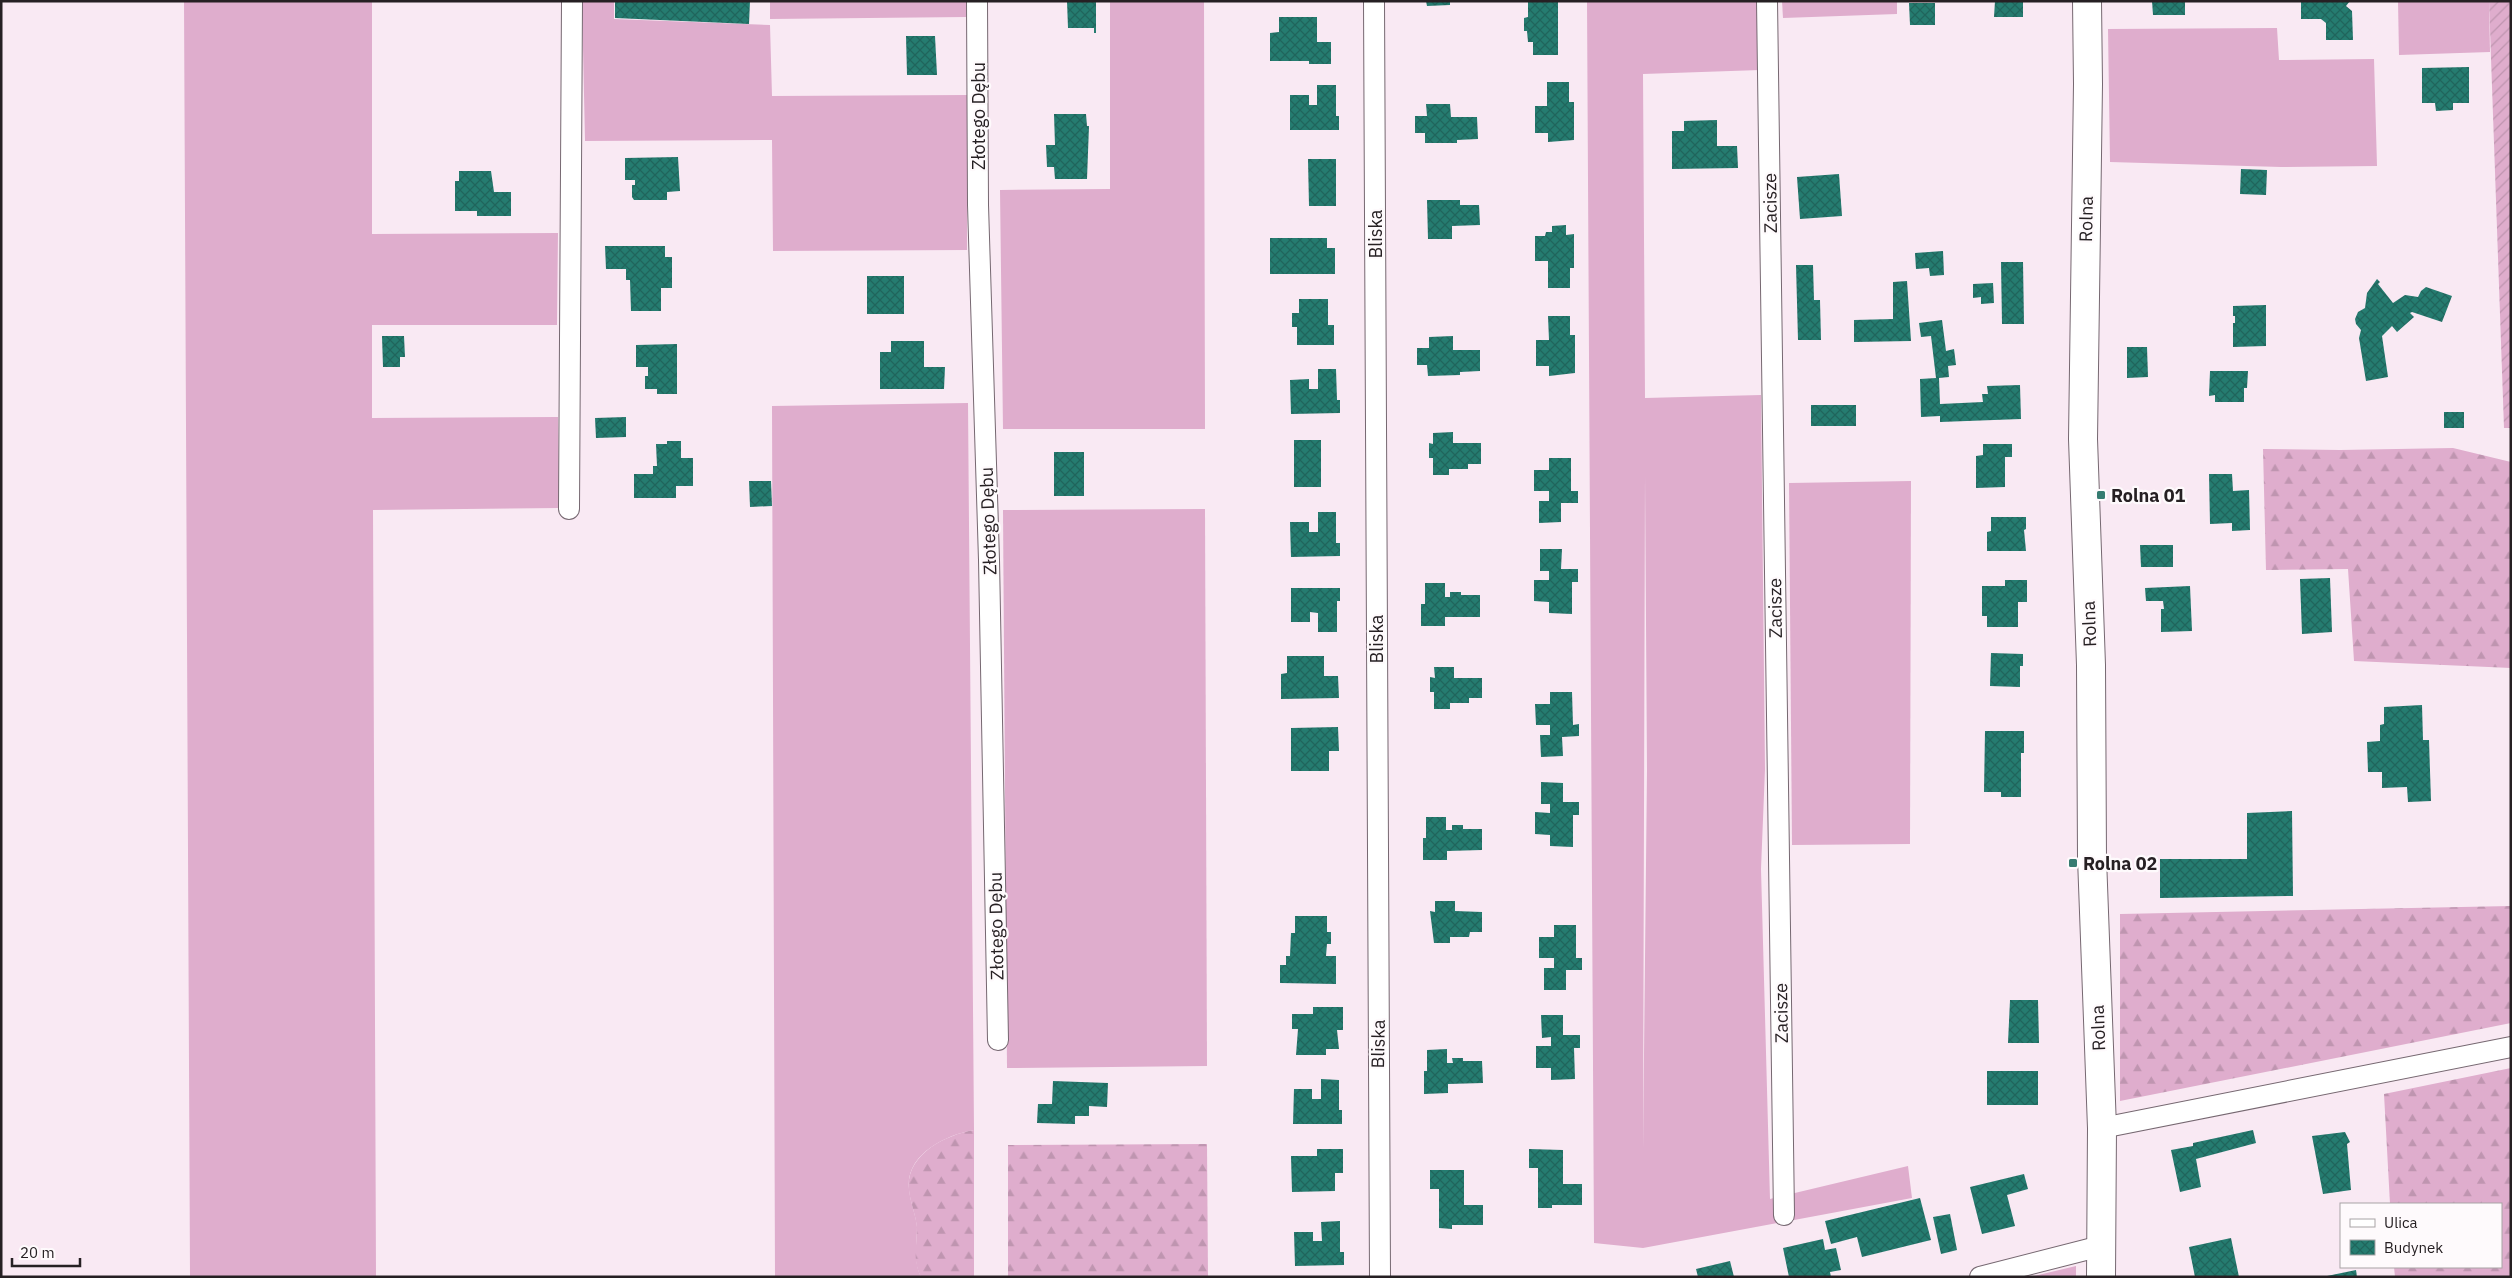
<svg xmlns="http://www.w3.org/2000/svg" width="2512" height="1278" viewBox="0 0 2512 1278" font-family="'IBM Plex Sans',sans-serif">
	<defs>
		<pattern id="forest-firs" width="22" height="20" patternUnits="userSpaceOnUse" patternTransform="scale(1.25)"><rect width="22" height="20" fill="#dfadcd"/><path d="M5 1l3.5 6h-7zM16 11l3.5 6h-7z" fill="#bf95b0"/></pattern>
		<pattern id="garden-furrows" width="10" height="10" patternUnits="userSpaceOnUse" patternTransform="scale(1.25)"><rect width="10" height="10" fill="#dfadcd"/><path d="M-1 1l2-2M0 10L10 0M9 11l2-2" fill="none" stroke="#bf95b0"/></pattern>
		<pattern id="building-cross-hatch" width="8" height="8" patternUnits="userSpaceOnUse" patternTransform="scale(1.25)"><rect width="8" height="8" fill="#257c70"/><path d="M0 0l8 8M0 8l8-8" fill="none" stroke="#20655c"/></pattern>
	</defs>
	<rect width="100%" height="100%" fill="#f9e9f3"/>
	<g fill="#dfadcd" fill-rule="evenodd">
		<path d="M184,1H372V234L558,233L557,325H372V418L558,417L559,508L373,510L376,1277H190Z"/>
		<path d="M582,1H614V19L770,25L772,96L967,95V250L773,251L772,140L585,141Z"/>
		<path d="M770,1H966V17L770,19Z"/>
		<path d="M1110,1H1204L1205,429H1003L1000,190L1110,189Z"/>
		<path d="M1587,1H1759L1760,70L1643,74L1645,398L1761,395L1765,769L1761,869L1770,1199L1908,1166L1912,1198L1643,1248L1594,1243ZM1645,475L1647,770L1643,1149Z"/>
		<path d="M1782,1H1897V14L1783,18Z"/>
		<path d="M2398,1H2489L2490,52L2399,55Z"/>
		<path d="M2277,28L2279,60L2374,59L2377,166L2281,167L2110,162L2108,29Z"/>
		<path d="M968,403L974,1130C945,1135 905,1155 909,1189C910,1202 916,1215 917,1227C917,1244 913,1261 921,1277H775L772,406Z"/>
		<path d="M1911,481L1910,844L1792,845L1789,483Z"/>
		<path d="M1205,509L1207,1066L1007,1068L1003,510Z"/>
		<path d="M2076,1266V1277H2030Z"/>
	</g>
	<g fill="url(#forest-firs)">
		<path d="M2453,448L2511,462V668L2354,661L2348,569L2266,570L2263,449L2340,450Z"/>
		<path d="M2511,906V1023L2120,1101V914Z"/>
		<path d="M2511,1068V1277H2395L2394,1267H2501V1204H2390L2384,1094Z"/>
		<path d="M974,1130V1277H921C912,1260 917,1246 917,1228C916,1215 910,1202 909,1190C905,1155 945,1135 974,1130Z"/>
		<path d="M1207,1144L1208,1277H1008V1145Z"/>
	</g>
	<path fill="url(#garden-furrows)" d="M2489,1H2511V428H2504Z"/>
	<g fill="url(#building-cross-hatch)">
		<path d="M615,1H750L749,24L615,18Z"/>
		<path d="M1067,1H1096V33H1094V28H1068Z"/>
		<path d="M1426,1H1450V5L1427,6Z"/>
		<path d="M1528,1H1558V55H1533V42H1528L1527,31H1524V18L1528,17Z"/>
		<path d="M1995,1H2023V17H1994Z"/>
		<path d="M2152,1H2185V15H2153Z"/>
		<path d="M2301,1H2350L2346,6L2352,11L2353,40H2326V23L2321,19H2301Z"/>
		<path d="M1909,3H1935V25H1910Z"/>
		<path d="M1279,17H1317V42H1331V64H1309V61H1270V33L1279,32Z"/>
		<path d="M906,36H935L937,75H907Z"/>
		<path d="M2469,67V103H2453V110L2436,111L2435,103H2422V68Z"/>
		<path d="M1547,82H1569V102H1574V140L1548,142V133H1535V106H1547Z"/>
		<path d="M1317,85H1336V116H1339V130H1290V95H1309V105H1317Z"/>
		<path d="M1426,104H1450L1451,117H1477L1478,139L1457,140V143H1425V133H1415V116H1427Z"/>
		<path d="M1054,114H1086L1087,126H1089L1087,179H1055L1054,167H1047L1046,145H1055Z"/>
		<path d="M1717,120V146H1737L1738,168L1672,169V131H1684V121Z"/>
		<path d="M678,157L680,191L667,192V200H634L632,197V185H635V180H625V158Z"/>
		<path d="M1308,159H1336V206H1309Z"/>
		<path d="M2241,169L2267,170L2266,195L2240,194Z"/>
		<path d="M459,171H491L494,192H511V216H477V211H455V181H459Z"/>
		<path d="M1839,174L1842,216L1800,219L1797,177Z"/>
		<path d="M1427,200H1460V205H1479L1480,225L1452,226V239H1428Z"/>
		<path d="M1566,225V235L1574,234V268H1570V288H1548V261H1535V236H1545L1546,232H1552V226Z"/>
		<path d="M1270,238H1327V248H1335V274H1270Z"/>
		<path d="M605,246H665V257H672V288H661V311H631L630,280H626V269H606Z"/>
		<path d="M1943,251L1944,275L1930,276L1929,268L1916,269L1915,253Z"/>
		<path d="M2001,262H2023L2024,324H2002Z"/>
		<path d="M1796,265H1813L1814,300H1820L1821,340H1798Z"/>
		<rect x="867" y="276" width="37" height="38"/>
		<path d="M2377,279L2380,282L2378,284L2393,303L2405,295L2418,297L2421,291L2426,287L2452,296L2442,322L2412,312L2410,313L2414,317L2397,332L2392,326L2382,336L2388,377L2366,381L2359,338L2361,330L2356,324L2355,319L2358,312L2365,308L2367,293Z"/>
		<path d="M1907,281L1911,341L1854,342V320L1893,319V282Z"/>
		<path d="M1993,283L1994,303L1981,304V297L1973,298V284Z"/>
		<path d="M1299,299H1328V325H1334V345H1297V327H1292V313H1299Z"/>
		<path d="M2266,305V346L2233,347V323H2235V316H2233V306Z"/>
		<path d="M1548,316H1570V335H1575V373L1549,376V366H1536V340H1549Z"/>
		<path d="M1942,320L1946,351L1954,349L1956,365L1948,366L1949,377L1939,378L1940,404L1983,402L1982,394H1988L1987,386L2020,385L2021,419L1940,422V416L1921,417L1920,379L1936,378L1931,336L1921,337L1919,323Z"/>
		<path d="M382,336H404L405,357H400V367H383Z"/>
		<path d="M1453,336V350H1480V371L1460,372V375L1428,376L1427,365H1417V348H1429V337Z"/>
		<path d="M891,341H924V367H945L944,389H880V352H891Z"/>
		<path d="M677,344V394H657V389H645V376H648V367H636V345Z"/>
		<path d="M2127,347H2147L2148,377L2127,378Z"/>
		<path d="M1318,369H1336L1337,400H1340V413L1291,414L1290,380L1309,379V389H1318Z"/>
		<path d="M2210,371H2248L2247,388H2244V402H2215V395L2209,396Z"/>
		<rect x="1811" y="405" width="45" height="21"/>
		<rect x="2444" y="412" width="20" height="16"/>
		<path d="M626,417V437L596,438L595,418Z"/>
		<path d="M1453,432V443H1481V464H1468V469H1449V475H1433V458H1429V443L1433,444V433Z"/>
		<rect x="1294" y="440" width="27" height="47"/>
		<path d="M667,441H681V458H693V486H676V498H634V474H653V466H657L656,444H667Z"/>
		<path d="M1983,444H2012V457H2005V487L1976,488V456L1983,455Z"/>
		<rect x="1054" y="452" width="30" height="44"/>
		<path d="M1549,458H1571V491H1578V503H1561V522L1539,523V501H1549V491H1534V470H1549Z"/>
		<path d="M2209,474H2232L2233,491L2249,490L2250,530L2232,531V523L2210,524Z"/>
		<path d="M749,481H771L772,506L750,507Z"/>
		<path d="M1318,512H1336V543H1340V556L1291,557L1290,522H1309V532H1318Z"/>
		<path d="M1991,517H2026V529L2024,530L2026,551H1987V532L1991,531Z"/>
		<path d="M2140,545H2173V567H2141Z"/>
		<path d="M1540,549H1562L1561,569H1578V582H1572V614L1549,613V602L1534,601V580H1549V571H1540Z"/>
		<path d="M2330,578L2332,632L2302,634L2300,579Z"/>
		<path d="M2005,580H2027V602H2018V627H1987V616H1982V586H2005Z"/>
		<path d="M1425,583H1445V597H1450V592H1461V595H1480V617H1445V626H1421V604H1425Z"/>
		<path d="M2190,586L2192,631L2161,632V609H2164L2163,601H2146L2145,588Z"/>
		<path d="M1291,588H1340V601H1337V632H1318V613L1310,612V622H1291Z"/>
		<path d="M1991,653L2023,654V666H2020V687L1990,686Z"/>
		<path d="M1287,656H1324V676H1338L1339,698L1281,699V674L1287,673Z"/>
		<path d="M1434,667H1454V678H1482V698H1469V703H1450V709H1434V692H1430V677L1435,678Z"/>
		<path d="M1550,692H1572L1573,725L1579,724V736L1562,737L1563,756L1541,757L1540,735H1550V725H1536L1535,704H1550Z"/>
		<path d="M2422,705L2423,740H2429L2431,801L2408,802L2407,787L2382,788V772H2368L2367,742L2380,741V725L2384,724V707Z"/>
		<path d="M1338,727L1339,751H1329V771H1291V728Z"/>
		<path d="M1985,731H2024V753H2021V797H2001V792H1984Z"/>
		<path d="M1541,782L1563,783V802H1579V815H1573V847L1550,846V835L1535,834V812L1550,813V804H1541Z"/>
		<path d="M2292,811L2293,896L2160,898V859H2247V813Z"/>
		<path d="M1426,817H1446V830H1452V825H1463V829H1482V850L1447,851V860H1423V838H1426Z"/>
		<path d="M1435,901H1455V911L1482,912V932H1470L1469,937H1450V943H1434L1430,911L1435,912Z"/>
		<path d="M1295,916H1327V932H1331V944H1327L1326,956H1336V984L1280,983V965H1286V956H1290L1291,933H1295Z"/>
		<path d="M1554,925H1576V958H1582V970H1566V990H1544V968H1554V958H1539V937H1554Z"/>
		<path d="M2010,1000H2038L2039,1043H2008Z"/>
		<path d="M1313,1007H1343V1030H1337L1339,1049H1326V1055H1296L1298,1029H1292V1014H1313Z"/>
		<path d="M1541,1015H1563V1035H1580V1048H1574L1575,1079L1551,1080V1068H1536V1046H1551V1037L1542,1038Z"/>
		<path d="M1447,1049V1063H1453L1452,1058H1463V1061H1482L1483,1083L1448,1084V1093L1424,1094V1071H1427V1050Z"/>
		<rect x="1987" y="1071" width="51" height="34"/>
		<path d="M1321,1079L1339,1080V1110H1342V1124H1293L1294,1089H1312V1099H1321Z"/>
		<path d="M1053,1081L1108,1083L1107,1107L1089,1106V1116H1075V1124L1037,1123L1038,1104H1052Z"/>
		<path d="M2253,1130L2256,1143L2196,1159L2201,1187L2180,1192L2171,1150L2193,1146V1143Z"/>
		<path d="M2345,1132L2350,1142L2347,1144L2351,1190L2323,1194L2312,1136Z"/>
		<path d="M1317,1149H1343V1173H1335V1191L1292,1192L1291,1156H1317Z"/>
		<path d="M1529,1149L1563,1150V1184H1582V1205H1552V1208H1538V1168H1529Z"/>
		<path d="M1430,1170H1464V1205H1483V1225H1452V1229L1439,1228V1189H1430Z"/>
		<path d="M2024,1174L2028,1189L2007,1195L2015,1226L1982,1234L1970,1187Z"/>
		<path d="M1920,1198L1931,1240L1862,1257L1857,1237L1831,1244L1825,1221Z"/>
		<path d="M1950,1214L1957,1250L1941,1254L1933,1217Z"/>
		<path d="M1340,1221V1252H1344V1265L1295,1266L1294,1232H1313V1241H1322L1321,1222Z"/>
		<path d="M2231,1238L2239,1277H2195L2189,1247Z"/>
		<path d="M1823,1239L1825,1250L1836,1248L1841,1270L1830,1272L1831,1277H1789L1783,1248Z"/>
		<path d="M1730,1261L1734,1277H1698L1696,1269Z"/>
		<path d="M2356,1270L2357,1277H2327V1276Z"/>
	</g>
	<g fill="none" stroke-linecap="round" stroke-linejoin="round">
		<defs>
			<g id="street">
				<path d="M977,1L978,205L989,560L998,1040"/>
				<path d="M1374,1L1380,1277"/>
				<path d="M1767,1L1784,1215"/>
				<path d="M569,509L572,1"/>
				<path d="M2102,1128L2511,1047"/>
				<path d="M1980,1277L2101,1246"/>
			</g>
			<path id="secondary" d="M2087,1L2088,84L2083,439L2091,665L2092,858L2102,1128L2101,1277"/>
		</defs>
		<use href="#street" stroke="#766871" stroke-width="22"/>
		<use href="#secondary" stroke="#766871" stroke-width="30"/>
		<use href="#street" stroke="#fff" stroke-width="20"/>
		<use href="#secondary" stroke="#fff" stroke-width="28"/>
	</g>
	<g fill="#367b71" stroke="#fefafc" stroke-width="2">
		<rect x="2096" y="490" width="10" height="10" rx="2.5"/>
		<rect x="2068" y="858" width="10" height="10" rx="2.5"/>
	</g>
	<g text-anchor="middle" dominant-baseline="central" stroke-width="4.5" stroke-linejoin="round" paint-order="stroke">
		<g font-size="18" fill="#262023" stroke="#fefafc">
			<text transform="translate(978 116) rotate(-90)">Złotego Dębu</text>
			<text transform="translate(1770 203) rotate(-91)">Zacisze</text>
			<text transform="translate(2086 219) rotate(-89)">Rolna</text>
			<text transform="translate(1375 234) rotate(-90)">Bliska</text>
			<text transform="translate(988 521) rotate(-92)">Złotego Dębu</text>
			<text transform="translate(1775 608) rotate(-91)">Zacisze</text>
			<text transform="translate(2089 624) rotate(-92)">Rolna</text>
			<text transform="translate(1376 639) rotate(-90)">Bliska</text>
			<text transform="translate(996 926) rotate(-91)">Złotego Dębu</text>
			<text transform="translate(1781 1013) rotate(-91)">Zacisze</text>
			<text transform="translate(2098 1028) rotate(-92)">Rolna</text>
			<text transform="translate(1378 1044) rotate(-89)">Bliska</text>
		</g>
		<g font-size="18" font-weight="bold" fill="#262023" stroke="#fefafc" text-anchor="start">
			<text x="2111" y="495">Rolna 01</text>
			<text x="2083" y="863">Rolna 02</text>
		</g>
	</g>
	<rect width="2512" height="1278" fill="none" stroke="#262023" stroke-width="5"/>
	<rect x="2340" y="1203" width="162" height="65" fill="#fefafc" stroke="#a8a3a5"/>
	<rect x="2350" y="1219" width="25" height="8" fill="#ffffff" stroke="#a8a3a5"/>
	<text x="2384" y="1228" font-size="15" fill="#262023">Ulica</text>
	<rect x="2350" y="1240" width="25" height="15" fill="url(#building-cross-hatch)" stroke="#a8a3a5"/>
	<text x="2384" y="1253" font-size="15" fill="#262023">Budynek</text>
	<path d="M12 1258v8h68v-8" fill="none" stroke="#262023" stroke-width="2.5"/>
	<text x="20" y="1258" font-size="15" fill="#262023" stroke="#fefafc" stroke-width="4" paint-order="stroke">20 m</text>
</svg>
